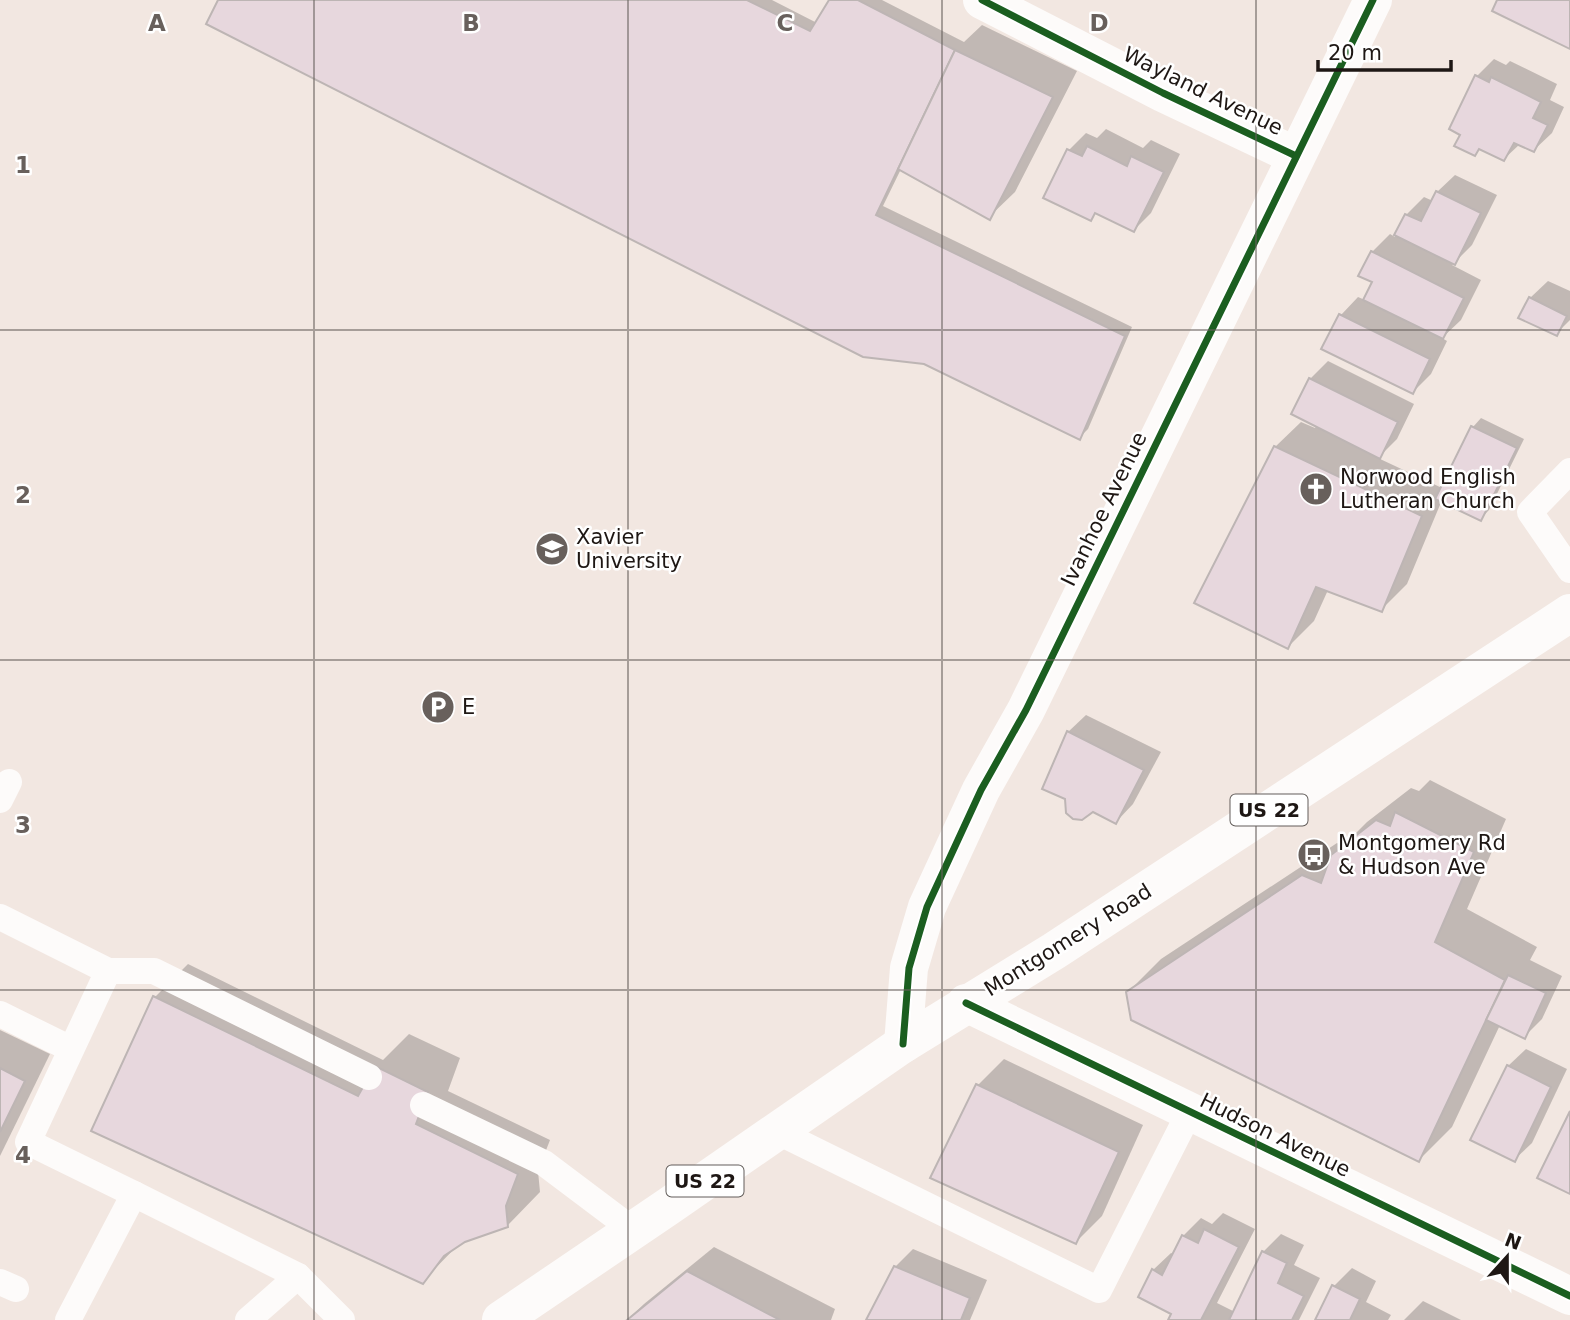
<svg xmlns="http://www.w3.org/2000/svg" width="1570" height="1320" viewBox="0 0 1570 1320" font-family="'DejaVu Sans',sans-serif">
	<rect width="100%" height="100%" fill="#f2e7e1"/>
	<g fill="#0003">
		<path d="M220,0H772L817,23L831,0H882L964,42L982,25L1077,71L1015,192L989,217L901,169L883,206L1132,327L1088,429L1079,438Z"/>
		<path d="M1494,59L1506,65L1510,61L1557,84L1550,100L1564,107L1552,133L1534,150L1520,144L1504,159L1481,148L1475,154L1462,134L1477,76Z"/>
		<path d="M1106,129L1143,148L1151,140L1180,154L1151,213L1134,230L1097,212L1090,219L1069,150L1086,133L1097,138Z"/>
		<path d="M1455,175L1497,195L1472,245L1452,265L1481,280L1461,320L1442,338L1447,341L1431,374L1413,392L1324,348L1341,315L1358,297L1365,300L1374,281L1372,252L1390,234L1395,237L1406,215L1424,197L1433,201L1437,192Z"/>
		<path d="M1548,281L1570,291V320L1556,334L1530,298Z"/>
		<path d="M1328,361L1414,404L1397,439L1378,458L1442,488L1473,427L1481,418L1524,439L1489,510L1480,519L1442,500L1407,584L1381,610L1328,590L1314,621L1288,647L1275,447L1301,422L1315,428L1317,425L1310,379Z"/>
		<path d="M1086,715L1161,752L1133,804L1116,822L1093,810L1068,732Z"/>
		<path d="M1430,780L1506,819L1467,909L1537,947L1530,960L1562,976L1542,1019L1524,1037L1500,1025L1452,1127L1419,1160L1128,992L1161,959L1337,843L1343,846L1367,822L1411,788L1419,791Z"/>
		<path d="M188,964L383,1060L409,1034L460,1058L448,1091L550,1140L538,1171L540,1192L507,1226L459,1244L422,1282L155,997Z"/>
		<path d="M0,1030L50,1054L0,1156Z"/>
		<path d="M1526,1049L1567,1069L1532,1143L1514,1160L1508,1066Z"/>
		<path d="M1004,1059L1143,1125L1102,1216L1076,1242L978,1085Z"/>
		<path d="M1223,1213L1255,1229L1217,1303L1235,1312L1263,1252L1281,1234L1304,1245L1294,1265L1320,1278L1299,1320H1170L1174,1313L1153,1270L1171,1253L1174,1254L1183,1236L1201,1218L1212,1224Z"/>
		<path d="M714,1247L835,1309L831,1320H627L644,1304Z"/>
		<path d="M913,1249L987,1280L970,1320H868L895,1267Z"/>
		<path d="M1352,1268L1376,1281L1366,1302L1391,1315L1388,1320H1317L1334,1286Z"/>
		<path d="M1423,1301L1461,1320H1404Z"/>
	</g>
	<g fill="#e7d7dd" stroke="#bdb5b4" stroke-width="2">
		<path d="M218,0H747L810,31L829,0H858L955,50L876,215L1125,336L1080,440L924,364L863,357L206,24Z"/>
		<path d="M1497,0H1570V49L1492,11Z"/>
		<path d="M955,50L1053,97L990,220L898,169Z"/>
		<path d="M1475,75L1489,82L1491,77L1541,102L1533,118L1548,125L1534,152L1514,143L1504,161L1479,149L1475,156L1454,146L1460,135L1449,129Z"/>
		<path d="M1087,146L1127,166L1131,156L1164,172L1134,232L1095,213L1091,221L1043,198L1067,149L1082,156Z"/>
		<path d="M1436,191L1481,213L1455,265L1394,235L1405,214L1421,221Z"/>
		<path d="M1371,251L1464,298L1443,339L1363,300L1372,282L1358,276Z"/>
		<path d="M1529,297L1567,316L1557,336L1518,318Z"/>
		<path d="M1339,314L1430,359L1413,394L1321,349Z"/>
		<path d="M1309,378L1398,422L1380,459L1291,414Z"/>
		<path d="M1471,426L1517,448L1481,521L1435,499Z"/>
		<path d="M1274,446L1422,516L1382,612L1316,587L1288,649L1194,603Z"/>
		<path d="M1067,731L1144,770L1116,824L1093,812L1082,820L1073,819L1066,813L1065,799L1042,789Z"/>
		<path d="M1395,812L1474,852L1435,942L1505,980L1419,1162L1131,1020L1126,992L1302,875L1321,883L1331,855L1376,820L1390,826Z"/>
		<path d="M1508,975L1546,993L1525,1039L1486,1020Z"/>
		<path d="M153,996L358,1096L375,1066L428,1092L416,1124L518,1174L506,1206L508,1227L465,1242L444,1256L423,1284L91,1131Z"/>
		<path d="M1507,1065L1551,1087L1515,1162L1470,1140Z"/>
		<path d="M0,1068L25,1081L0,1132Z"/>
		<path d="M976,1084L1119,1152L1076,1244L930,1178Z"/>
		<path d="M1570,1111V1194L1537,1178Z"/>
		<path d="M1204,1229L1239,1247L1201,1320H1168L1171,1314L1138,1297L1152,1269L1162,1275L1182,1235L1198,1243Z"/>
		<path d="M1262,1251L1287,1263L1278,1283L1304,1296L1292,1320H1229Z"/>
		<path d="M894,1266L970,1298L961,1320H866Z"/>
		<path d="M687,1271L780,1320H627Z"/>
		<path d="M1332,1285L1360,1299L1350,1320H1315Z"/>
	</g>
	<g fill="none" stroke-linecap="round" stroke-linejoin="round">
		<g stroke="#fdfbfa" stroke-width="26">
			<path d="M1570,471L1530,512L1570,570"/>
			<path d="M0,800L9,782"/>
			<path d="M0,917L108,971L28,1142L134,1194"/>
			<path d="M108,971H154L369,1077"/>
			<path d="M0,1014L71,1049"/>
			<path d="M423,1105L544,1163L633,1230"/>
			<path d="M776,1131L1099,1290L1189,1113"/>
			<path d="M0,1282L16,1289"/>
			<path d="M68,1320L134,1194L298,1276L342,1320"/>
			<path d="M248,1320L298,1276"/>
		</g>
		<g stroke="#fdfbfa" stroke-width="38">
			<path d="M982,0L1163,93L1296,156"/>
			<path d="M966,1003L1570,1296"/>
			<path d="M903,1044L909,968L927,907L981,790L1026,710L1373,0"/>
		</g>
		<path stroke="#fdfbfa" stroke-width="38" d="M501,1320L669,1206L903,1044L1054,951L1570,613"/>
		<defs>
			<g id="cycleway">
				<path d="M982,0L1163,93L1296,156"/>
				<path d="M966,1003L1570,1296"/>
				<path d="M903,1044L909,968L927,907L981,790L1026,710L1373,0"/>
			</g>
		</defs>
		<use href="#cycleway" stroke="#fff" stroke-width="11"/>
		<use href="#cycleway" stroke="#1b5e20" stroke-width="7"/>
	</g>
	<path fill="none" stroke="#68605c" stroke-width="2" stroke-opacity="0.55" d="M314,0V1320M628,0V1320M942,0V1320M1256,0V1320M0,330H1570M0,660H1570M0,990H1570"/>
	<defs>
		<symbol id="church-disc" viewBox="-11 -11 22 22"><circle r="9.5" fill="#68605c" stroke="#fff"/><path d="M-1.2-6h2.4v3.5h3.3v2.4h-3.3V6h-2.4V-.1h-3.3v-2.4h3.3Z" fill="#fff"/></symbol>
		<symbol id="university-disc" viewBox="-11 -11 22 22"><circle r="9.5" fill="#68605c" stroke="#fff"/><path d="M0-5L7-2L0 1L-7-2ZM-4 1L0 2.5L4 1V4Q0 6-4 4Z" fill="#fff"/></symbol>
		<symbol id="parking-disc" viewBox="-11 -11 22 22"><circle r="9.5" fill="#68605c" stroke="#fff"/><path d="M-3.5-5.5H1a3.5 3.5 0 0 1 0 7H-1V5.5H-3.5ZM-1-3.4V-.6H.8a1.4 1.4 0 0 0 0-2.8Z" fill="#fff"/></symbol>
		<symbol id="bus-disc" viewBox="-11 -11 22 22"><circle r="9.5" fill="#68605c" stroke="#fff"/><path d="M-5-6H5V4H4V6H2V4H-2V6H-4V4H-5ZM-3.5-4V0h7V-4ZM-3.5 1.2v1.5H-2V1.2ZM2 1.2v1.5H3.5V1.2Z" fill="#fff"/></symbol>
	</defs>
	<g fill-rule="evenodd">
		<use href="#church-disc" x="1297" y="470" width="38" height="38"/>
		<use href="#university-disc" x="533" y="530" width="38" height="38"/>
		<use href="#parking-disc" x="419" y="688" width="38" height="38"/>
		<use href="#bus-disc" x="1295" y="836" width="38" height="38"/>
	</g>
	<g text-anchor="middle" dominant-baseline="central" stroke-width="5" stroke-linejoin="round" paint-order="stroke">
		<g fill="#fff" stroke="#625d5a" stroke-width="2">
			<rect x="1230.5" y="794.5" width="77" height="31" rx="5"/>
			<rect x="666.5" y="1165.5" width="77" height="31" rx="5"/>
		</g>
		<g font-size="19" font-weight="bold" fill="#1e1714">
			<text x="1269" y="810">US 22</text>
			<text x="705" y="1181">US 22</text>
		</g>
		<g font-size="21" fill="#1e1714" stroke="#fff">
			<text transform="translate(1203 91) rotate(26)">Wayland Avenue</text>
			<text transform="translate(1104 509) rotate(-64)">Ivanhoe Avenue</text>
			<text transform="translate(1068 940) rotate(-32)">Montgomery Road</text>
			<text transform="translate(1275 1135) rotate(26)">Hudson Avenue</text>
		</g>
		<g font-size="21" fill="#1e1714" stroke="#fff" text-anchor="start">
			<text x="1340" y="477">Norwood English<tspan x="1340" dy="24">Lutheran Church</tspan></text>
			<text x="576" y="537">Xavier<tspan x="576" dy="24">University</tspan></text>
			<text x="462" y="707">E</text>
			<text x="1338" y="843">Montgomery Rd<tspan x="1338" dy="24">&amp; Hudson Ave</tspan></text>
		</g>
	</g>
	<g font-size="23" text-anchor="middle" font-weight="bold" fill="#68605c" stroke="#fff" stroke-width="5" stroke-linejoin="round" paint-order="stroke">
		<text x="157" y="31">A</text>
		<text x="471" y="31">B</text>
		<text x="785" y="31">C</text>
		<text x="1099" y="31">D</text>
		<text x="23" y="173">1</text>
		<text x="23" y="503">2</text>
		<text x="23" y="833">3</text>
		<text x="23" y="1163">4</text>
	</g>
	<g transform="translate(1507 1257) rotate(21)" stroke="#ffffff" stroke-width="5" paint-order="stroke">
	<path d="M0-5L12 26L0 18L-12 26Z" fill="#1e1714"/>
	<text y="-10" font-size="19" font-weight="bold" text-anchor="middle" fill="#1e1714">N</text>
	</g>
	<path d="M1318 60v10h133v-10" fill="none" stroke="#1e1714" stroke-width="3.5"/>
	<text x="1328" y="60" font-size="21" fill="#1e1714" stroke="#ffffff" stroke-width="5" paint-order="stroke">20 m</text>
</svg>
